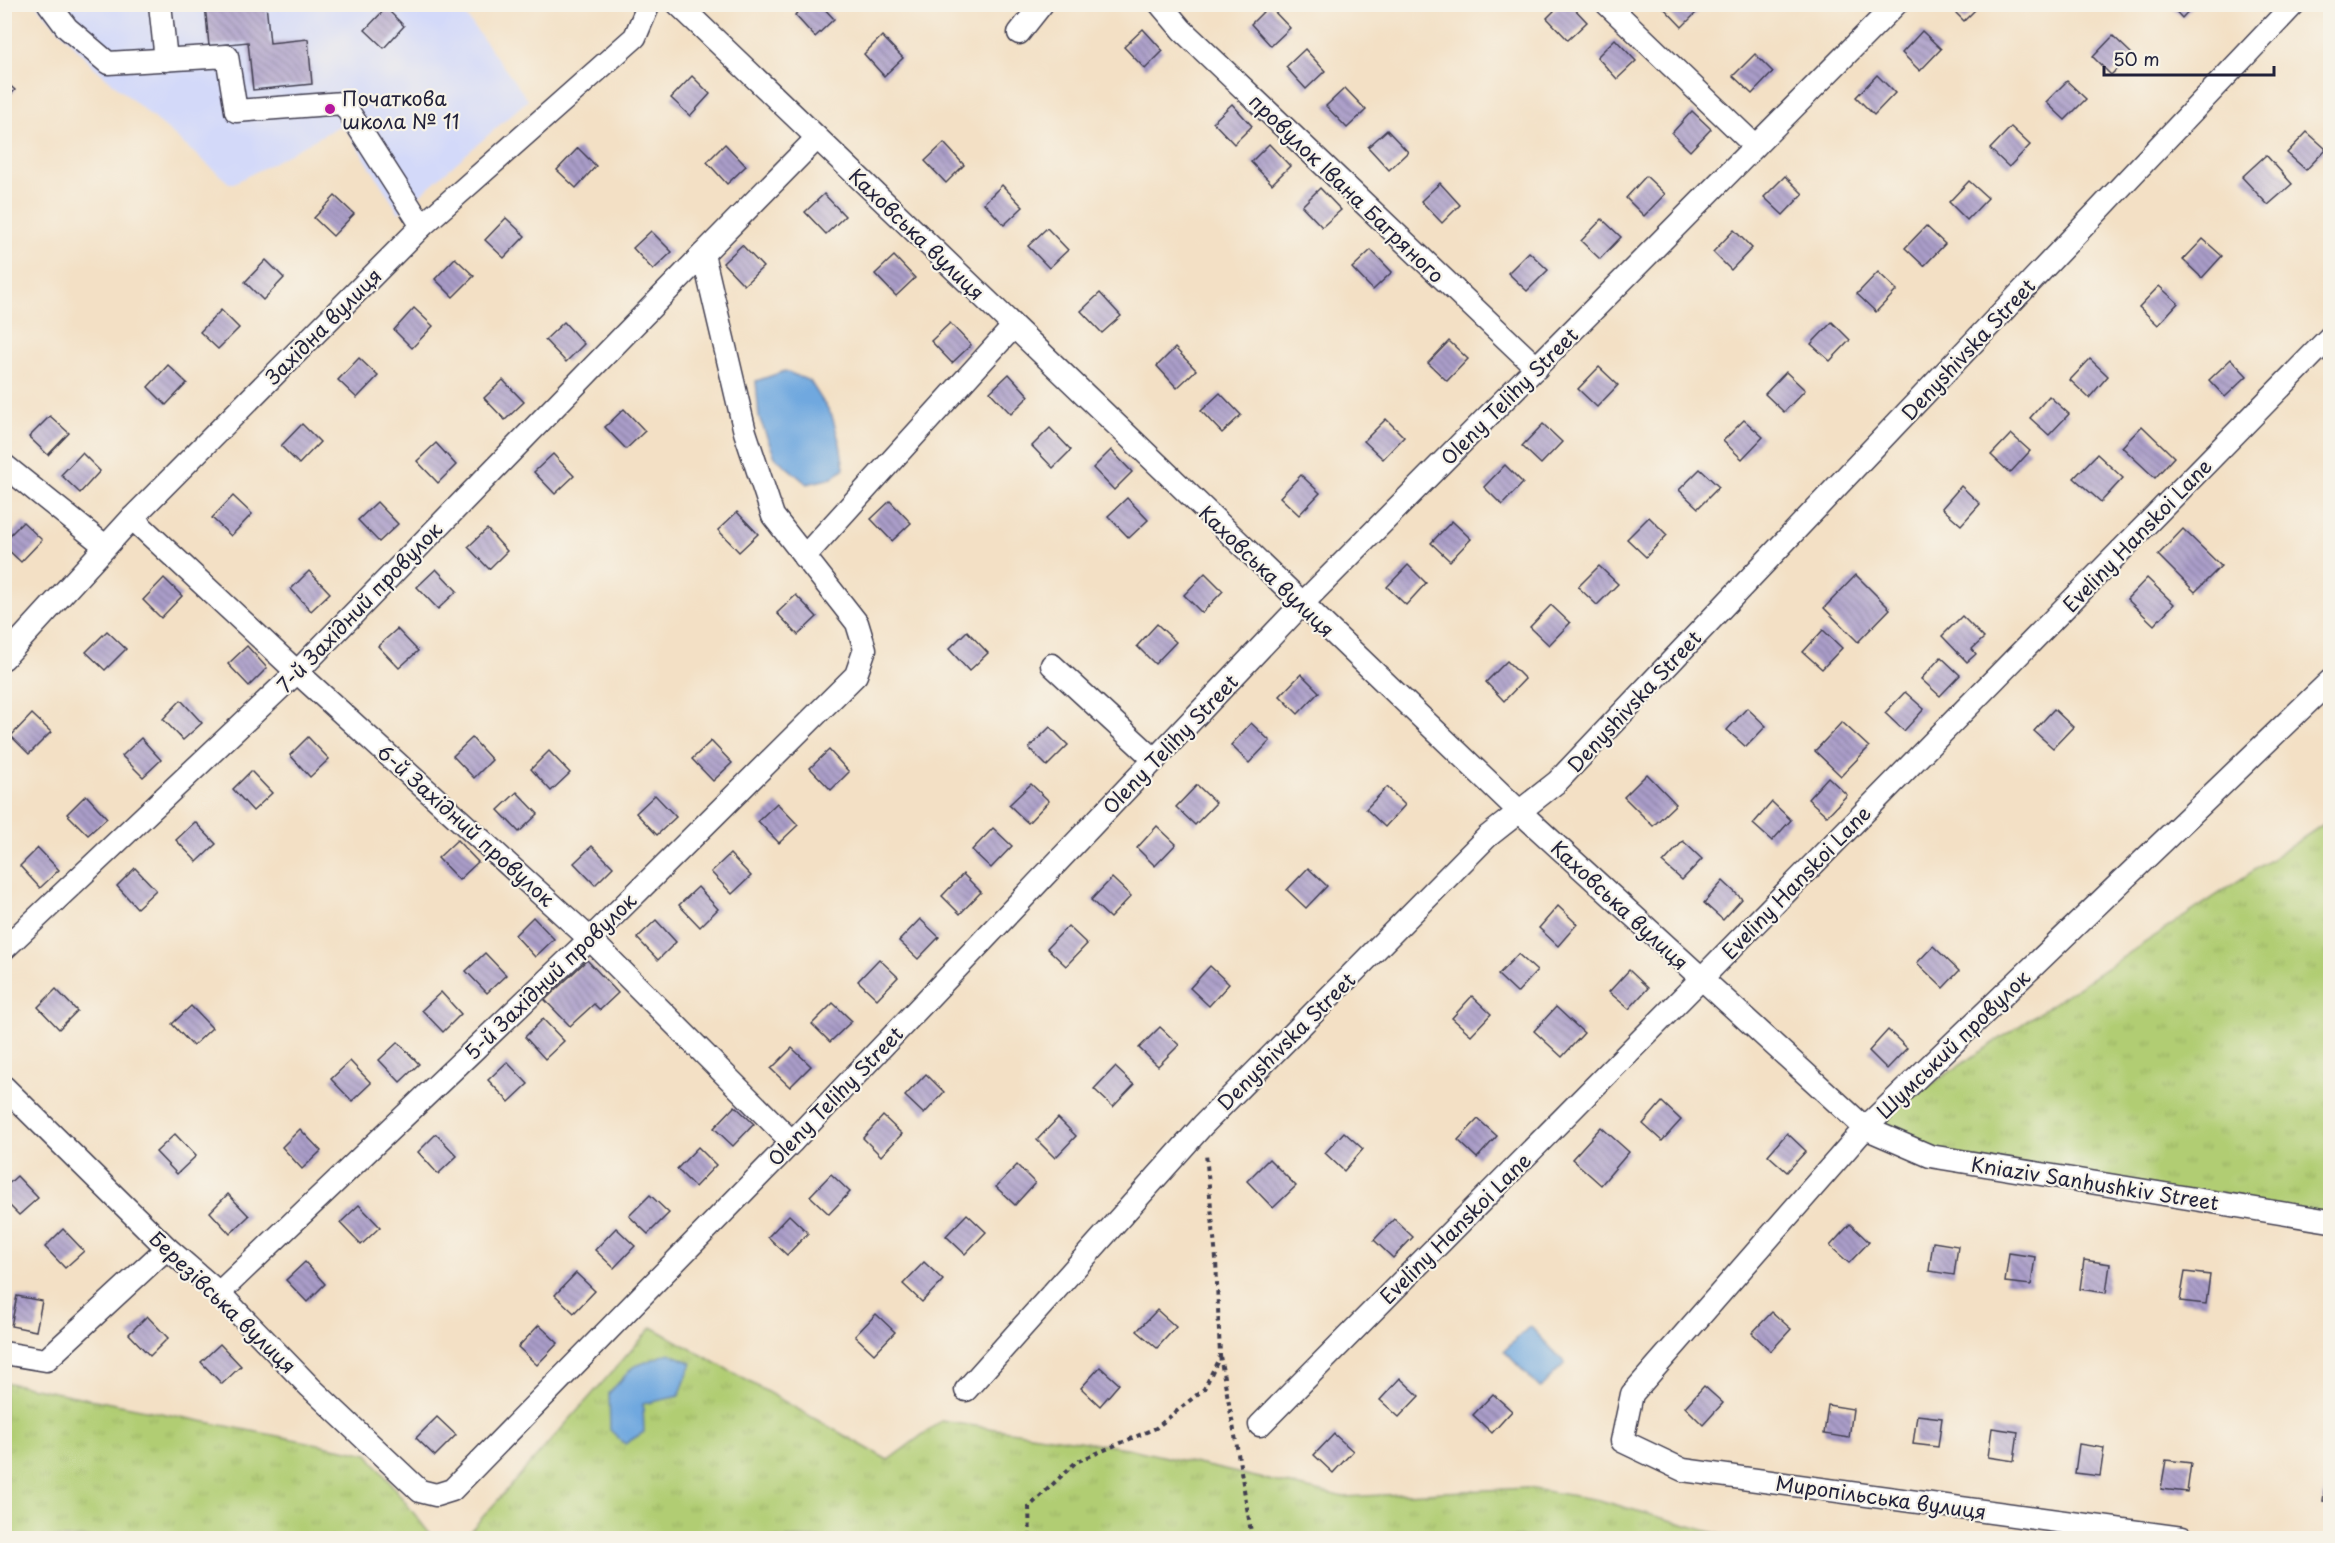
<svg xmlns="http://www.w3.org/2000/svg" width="2335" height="1543" viewBox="0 0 2335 1543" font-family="'Playpen Sans',sans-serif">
	<defs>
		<pattern id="grass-tufts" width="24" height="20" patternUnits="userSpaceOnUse" patternTransform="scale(1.5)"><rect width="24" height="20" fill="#b1cd73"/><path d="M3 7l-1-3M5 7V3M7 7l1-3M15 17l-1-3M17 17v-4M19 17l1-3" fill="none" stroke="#98b064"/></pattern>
		<pattern id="building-back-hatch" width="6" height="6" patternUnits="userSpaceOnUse" patternTransform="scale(1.5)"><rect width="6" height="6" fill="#aa9dc9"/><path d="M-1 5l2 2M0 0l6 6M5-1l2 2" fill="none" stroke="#8a80a4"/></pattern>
	</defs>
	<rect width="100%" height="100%" fill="#f7f3e8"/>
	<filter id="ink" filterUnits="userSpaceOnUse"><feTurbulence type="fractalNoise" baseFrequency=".0167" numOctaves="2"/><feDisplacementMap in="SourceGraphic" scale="12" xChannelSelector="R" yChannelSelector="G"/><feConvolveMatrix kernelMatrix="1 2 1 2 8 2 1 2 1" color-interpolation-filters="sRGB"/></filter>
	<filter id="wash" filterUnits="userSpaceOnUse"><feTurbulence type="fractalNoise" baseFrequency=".008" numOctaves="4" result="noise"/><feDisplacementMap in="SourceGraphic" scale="24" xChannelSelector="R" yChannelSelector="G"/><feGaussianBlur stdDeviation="1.35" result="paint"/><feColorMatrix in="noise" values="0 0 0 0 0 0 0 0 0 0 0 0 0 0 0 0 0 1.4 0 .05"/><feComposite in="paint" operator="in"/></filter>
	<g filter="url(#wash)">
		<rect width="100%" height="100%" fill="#f3e0c5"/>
		<path fill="#d3d9f9" d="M36,5H458L528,100L399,213L348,132L339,126L267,166L234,183H229L94,67Z"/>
		<g fill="url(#grass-tufts)" stroke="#6a7857" stroke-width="1.5">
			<path d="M2330,820V1222L1930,1156L1865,1128Z"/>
			<path d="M652,1327L888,1460L941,1421L1126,1448L1344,1497L1527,1488L1599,1500L1732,1538H464Z"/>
			<path d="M4,1382L368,1454L433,1538H5Z"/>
		</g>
		<g fill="#70a8df" stroke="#49658d" stroke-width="1.5">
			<path d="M785,371L810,381L832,416L840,444L844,468L832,478L807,484L775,457L759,417L756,381Z"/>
			<path d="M1530,1326L1565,1363L1540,1388L1504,1351Z"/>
			<path d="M669,1353L692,1363L679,1396L643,1404L644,1432L625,1444L610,1430L609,1393L633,1367Z"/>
		</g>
		<g id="blocks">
			<g fill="url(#building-back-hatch)">
				<path d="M205,4H266L270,43L308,39L312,84L253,90L248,42L209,46Z"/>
				<path d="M805,4H820L834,19L815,37L795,15Z"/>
				<path d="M1561,4H1570L1587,22L1568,40L1547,18Z"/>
				<path d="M1660,4H1696L1700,9L1682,27Z"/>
				<path d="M1947,4H1981L1964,21Z"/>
				<path d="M2169,4H2195L2182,18Z"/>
				<path d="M1269,6L1290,28L1271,46L1251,24Z"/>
				<path d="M386,8L404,26L384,48L365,30Z"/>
				<path d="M1143,29L1163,51L1145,69L1124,47Z"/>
				<path d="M1922,31L1941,49L1920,71L1902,53Z"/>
				<path d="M882,36L903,58L884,76L864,54Z"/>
				<path d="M2113,36L2132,54L2111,75L2093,57Z"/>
				<path d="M1615,39L1636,61L1617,79L1597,57Z"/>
				<path d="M1305,49L1325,71L1306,89L1286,67Z"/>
				<path d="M1755,54L1773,72L1752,94L1733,76Z"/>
				<path d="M1877,75L1895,93L1874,115L1856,97Z"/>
				<path d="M692,76L710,94L690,116L671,98Z"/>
				<path d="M4,80L15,90L4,101Z"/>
				<path d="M2067,81L2086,99L2065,120L2046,102Z"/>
				<path d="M1345,88L1366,110L1347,128L1326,106Z"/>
				<path d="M1232,104L1252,126L1234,144L1213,122Z"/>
				<path d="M1692,111L1711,129L1690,151L1672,133Z"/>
				<path d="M2011,127L2030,145L2009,167L1990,149Z"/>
				<path d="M1387,130L1408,152L1389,170L1368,147Z"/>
				<path d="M2307,132L2326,149L2306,170L2287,153Z"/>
				<path d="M944,143L964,165L946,183L925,161Z"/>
				<path d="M725,144L746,166L727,184L707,162Z"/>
				<path d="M1269,144L1290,166L1272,184L1251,162Z"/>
				<path d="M578,148L596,166L576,188L557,170Z"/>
				<path d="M2266,155L2292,184L2268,205L2242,177Z"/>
				<path d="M1646,176L1665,194L1644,216L1626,198Z"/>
				<path d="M1785,176L1803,194L1783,215L1764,197Z"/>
				<path d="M1969,181L1988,198L1967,220L1949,202Z"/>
				<path d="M1440,183L1460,205L1442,223L1421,201Z"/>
				<path d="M1002,185L1023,207L1004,225L984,203Z"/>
				<path d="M1320,188L1341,210L1322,227L1302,206Z"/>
				<path d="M824,194L845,216L826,234L805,212Z"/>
				<path d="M335,196L354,214L333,236L314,218Z"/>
				<path d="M506,218L525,236L504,258L485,240Z"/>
				<path d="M1602,219L1621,237L1600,259L1581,241Z"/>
				<path d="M1926,226L1945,244L1924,266L1905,248Z"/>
				<path d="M1047,228L1068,250L1049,268L1028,246Z"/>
				<path d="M1734,230L1752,248L1731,270L1713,252Z"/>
				<path d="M651,231L672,252L653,270L633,248Z"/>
				<path d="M2203,239L2222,256L2202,278L2183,260Z"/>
				<path d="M742,245L763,267L744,285L723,263Z"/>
				<path d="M1371,250L1392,272L1373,290L1352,268Z"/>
				<path d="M1529,252L1548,270L1527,291L1508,273Z"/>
				<path d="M894,256L915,278L896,296L875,274Z"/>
				<path d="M455,258L474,276L453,297L435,279Z"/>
				<path d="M266,260L284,278L263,300L245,282Z"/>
				<path d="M1878,272L1897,290L1876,312L1857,294Z"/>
				<path d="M2159,286L2178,303L2158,325L2139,307Z"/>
				<path d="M1100,293L1121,316L1102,333L1081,311Z"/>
				<path d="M414,308L433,326L412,348L394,330Z"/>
				<path d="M221,310L239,328L218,349L200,332Z"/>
				<path d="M564,322L584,344L566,362L545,340Z"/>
				<path d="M1832,322L1850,340L1830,361L1811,344Z"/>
				<path d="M950,323L971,345L952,363L931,341Z"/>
				<path d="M1449,341L1468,359L1447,381L1428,363Z"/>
				<path d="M1175,348L1196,370L1177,388L1157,366Z"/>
				<path d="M359,358L378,376L357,398L338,380Z"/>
				<path d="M2090,359L2108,376L2089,398L2070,380Z"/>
				<path d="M2231,359L2247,376L2225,397L2209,380Z"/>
				<path d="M168,365L187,383L166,405L148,387Z"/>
				<path d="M1599,367L1618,385L1597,407L1578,389Z"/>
				<path d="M1786,372L1805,390L1784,412L1765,394Z"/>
				<path d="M1009,374L1029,396L1011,414L990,392Z"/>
				<path d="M503,380L524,402L505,420L484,398Z"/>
				<path d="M1220,393L1241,415L1222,433L1201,411Z"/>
				<path d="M2049,396L2069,414L2049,435L2030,418Z"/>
				<path d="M624,409L645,431L626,449L605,427Z"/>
				<path d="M50,416L69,433L48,455L29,437Z"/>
				<path d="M1386,419L1404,437L1383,459L1364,441Z"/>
				<path d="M1744,420L1763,437L1742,459L1723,441Z"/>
				<path d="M302,424L320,442L299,464L281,446Z"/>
				<path d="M1543,424L1562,442L1541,464L1522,446Z"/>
				<path d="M2142,426L2174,457L2155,478L2122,447Z"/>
				<path d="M1050,428L1071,450L1053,468L1032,446Z"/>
				<path d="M2011,434L2030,451L2010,473L1991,455Z"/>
				<path d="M436,443L456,465L438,483L417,461Z"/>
				<path d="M1111,450L1132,472L1114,490L1093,468Z"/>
				<path d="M82,453L100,471L80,493L61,475Z"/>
				<path d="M553,454L574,476L555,494L534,472Z"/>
				<path d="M2097,454L2123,478L2101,502L2074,478Z"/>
				<path d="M1505,465L1523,483L1502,505L1484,487Z"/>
				<path d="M1700,469L1719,487L1698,508L1679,490Z"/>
				<path d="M1301,475L1320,493L1299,515L1280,497Z"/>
				<path d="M1961,486L1980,504L1961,525L1942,508Z"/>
				<path d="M233,496L252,514L231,536L212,518Z"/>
				<path d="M1127,498L1148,520L1129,538L1108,516Z"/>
				<path d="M890,501L911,523L892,541L871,519Z"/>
				<path d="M377,502L398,524L379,542L358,520Z"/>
				<path d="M737,512L758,534L739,552L718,530Z"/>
				<path d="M1649,517L1667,535L1646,557L1627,539Z"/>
				<path d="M1452,521L1471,539L1450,561L1431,543Z"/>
				<path d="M23,522L42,540L21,562L4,546V541Z"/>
				<path d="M487,529L507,551L489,569L468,547Z"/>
				<path d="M2183,529L2221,566L2195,592L2158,555Z"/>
				<path d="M1408,565L1426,583L1406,605L1387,587Z"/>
				<path d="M1599,566L1618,584L1597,605L1578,587Z"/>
				<path d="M436,569L457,591L438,609L417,587Z"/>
				<path d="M309,571L330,593L311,611L291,589Z"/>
				<path d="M1205,573L1223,591L1202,613L1184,595Z"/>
				<path d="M1856,575L1890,609L1858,642L1824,608Z"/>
				<path d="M164,578L182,596L161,618L143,600Z"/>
				<path d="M2147,578L2174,604L2154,625L2127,599Z"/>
				<path d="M796,595L817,617L798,635L777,613Z"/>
				<path d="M1551,605L1570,623L1549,645L1530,627Z"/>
				<path d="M1962,616L1984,638L1972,649L1976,654L1967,662L1942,636Z"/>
				<path d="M1157,624L1176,642L1155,664L1137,646Z"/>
				<path d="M397,629L418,651L399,668L378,646Z"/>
				<path d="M1823,630L1842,648L1822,669L1803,652Z"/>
				<path d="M107,631L126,649L105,670L86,652Z"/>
				<path d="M967,631L988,653L969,671L949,649Z"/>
				<path d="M247,646L267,668L249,686L228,664Z"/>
				<path d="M1941,657L1960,675L1940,696L1921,679Z"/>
				<path d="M1507,661L1525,679L1504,701L1486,682Z"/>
				<path d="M1301,674L1319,692L1298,714L1280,696Z"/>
				<path d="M1905,692L1924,709L1904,731L1885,713Z"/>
				<path d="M181,700L202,723L183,740L163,719Z"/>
				<path d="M1747,708L1766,726L1746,747L1727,730Z"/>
				<path d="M2054,709L2073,727L2053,748L2034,731Z"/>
				<path d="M32,714L51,732L29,754L11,736Z"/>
				<path d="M1842,722L1869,747L1841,776L1815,751Z"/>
				<path d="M1251,723L1270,741L1249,763L1231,745Z"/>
				<path d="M1050,727L1068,745L1047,766L1029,748Z"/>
				<path d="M308,737L329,759L310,777L290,755Z"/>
				<path d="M141,738L161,760L143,777L122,756Z"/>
				<path d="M472,738L492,760L474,778L453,756Z"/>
				<path d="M711,741L732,763L713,781L692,759Z"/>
				<path d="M829,750L849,772L831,790L810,768Z"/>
				<path d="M549,751L570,773L551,791L531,769Z"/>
				<path d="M251,771L272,793L253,811L233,789Z"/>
				<path d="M1647,774L1676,804L1653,826L1624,797Z"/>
				<path d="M1828,777L1847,795L1827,816L1808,799Z"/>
				<path d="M1031,784L1049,801L1028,823L1009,805Z"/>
				<path d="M1197,785L1216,803L1195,825L1176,807Z"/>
				<path d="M1387,787L1405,805L1385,827L1366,809Z"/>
				<path d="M517,792L538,814L519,832L498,810Z"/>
				<path d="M86,795L107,818L88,835L67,814Z"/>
				<path d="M655,795L676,817L657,835L636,813Z"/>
				<path d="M1772,802L1791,820L1772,841L1753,824Z"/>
				<path d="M777,803L798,825L779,843L758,821Z"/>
				<path d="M195,822L216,844L197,862L176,840Z"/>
				<path d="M1157,826L1176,844L1155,866L1137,848Z"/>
				<path d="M993,828L1012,846L991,868L972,850Z"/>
				<path d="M457,840L478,862L459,880L438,858Z"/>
				<path d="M1683,841L1702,859L1682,880L1663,863Z"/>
				<path d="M592,846L613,867L595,885L574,863Z"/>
				<path d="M38,848L59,870L40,888L20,866Z"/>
				<path d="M730,854L751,876L732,894L711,872Z"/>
				<path d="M135,868L156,890L137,908L117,886Z"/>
				<path d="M1308,868L1327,886L1306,908L1287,890Z"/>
				<path d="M963,874L981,892L960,914L942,896Z"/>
				<path d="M1112,878L1131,896L1110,918L1091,900Z"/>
				<path d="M1723,881L1742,899L1723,920L1704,903Z"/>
				<path d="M698,887L718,909L700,927L679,905Z"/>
				<path d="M1558,906L1577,924L1558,946L1539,928Z"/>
				<path d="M533,917L554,939L535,957L515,935Z"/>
				<path d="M920,919L939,937L918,959L899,941Z"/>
				<path d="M656,920L676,942L658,960L637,938Z"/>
				<path d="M1068,926L1087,944L1066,966L1047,948Z"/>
				<path d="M1933,946L1959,971L1943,988L1917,963Z"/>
				<path d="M485,953L506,975L487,993L466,971Z"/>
				<path d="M1518,954L1537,971L1517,993L1498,975Z"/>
				<path d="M879,959L898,977L877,999L858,981Z"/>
				<path d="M587,960L618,993L600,1010L594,1004L570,1026L545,1000Z"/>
				<path d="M1210,966L1229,984L1209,1006L1190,988Z"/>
				<path d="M1629,970L1648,988L1629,1009L1609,992Z"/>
				<path d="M56,989L77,1011L59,1029L38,1007Z"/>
				<path d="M441,992L461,1014L443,1032L422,1010Z"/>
				<path d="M1472,996L1491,1014L1471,1035L1452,1018Z"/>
				<path d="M833,1003L852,1021L830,1042L812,1024Z"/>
				<path d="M191,1006L212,1028L193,1046L172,1024Z"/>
				<path d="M1556,1007L1584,1033L1562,1057L1534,1031Z"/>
				<path d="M543,1019L564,1041L545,1059L525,1037Z"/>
				<path d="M1160,1027L1179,1045L1158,1066L1139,1048Z"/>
				<path d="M1888,1030L1907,1048L1887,1069L1869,1051Z"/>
				<path d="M398,1042L419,1064L400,1082L379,1060Z"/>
				<path d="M792,1048L811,1066L790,1087L771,1069Z"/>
				<path d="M350,1061L371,1083L352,1101L331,1079Z"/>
				<path d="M507,1062L528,1084L509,1102L488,1080Z"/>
				<path d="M1115,1067L1134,1085L1113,1107L1094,1089Z"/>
				<path d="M926,1074L944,1092L924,1114L905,1096Z"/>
				<path d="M1662,1102L1681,1120L1662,1141L1643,1124Z"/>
				<path d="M735,1106L754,1124L733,1146L714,1128Z"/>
				<path d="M883,1116L902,1134L881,1156L863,1138Z"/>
				<path d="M1058,1118L1076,1136L1055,1158L1037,1140Z"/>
				<path d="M1478,1119L1497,1136L1477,1158L1458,1140Z"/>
				<path d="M1601,1127L1629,1152L1601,1185L1572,1159Z"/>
				<path d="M300,1129L321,1151L302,1169L282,1147Z"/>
				<path d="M1344,1132L1363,1149L1344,1171L1325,1153Z"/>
				<path d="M1787,1133L1806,1151L1787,1172L1768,1155Z"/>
				<path d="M175,1134L196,1156L177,1174L156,1152Z"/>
				<path d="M436,1134L457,1156L438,1174L418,1152Z"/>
				<path d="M698,1147L716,1165L695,1187L677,1169Z"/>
				<path d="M1269,1159L1296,1186L1273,1208L1247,1181Z"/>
				<path d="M1017,1165L1035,1183L1015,1205L996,1187Z"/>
				<path d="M831,1174L850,1192L829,1214L810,1196Z"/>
				<path d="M17,1176L38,1198L19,1215L4,1200V1188Z"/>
				<path d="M228,1194L249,1216L230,1234L210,1212Z"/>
				<path d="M650,1195L669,1213L648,1234L629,1216Z"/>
				<path d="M359,1205L380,1227L361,1245L340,1223Z"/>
				<path d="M967,1214L986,1232L965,1254L946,1236Z"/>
				<path d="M789,1215L808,1233L787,1255L768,1237Z"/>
				<path d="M1394,1219L1413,1237L1393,1258L1374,1240Z"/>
				<path d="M1850,1224L1869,1242L1849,1263L1830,1246Z"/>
				<path d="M616,1228L635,1246L614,1268L595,1250Z"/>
				<path d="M63,1229L84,1251L65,1268L45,1247Z"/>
				<path d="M1933,1242L1958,1246L1954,1275L1929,1271Z"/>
				<path d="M2009,1253L2035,1257L2031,1285L2005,1282Z"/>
				<path d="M2084,1260L2110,1264L2106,1293L2080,1289Z"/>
				<path d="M305,1262L325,1284L307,1302L286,1280Z"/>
				<path d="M924,1262L943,1280L922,1302L903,1284Z"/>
				<path d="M2185,1272L2210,1275L2206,1304L2180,1301Z"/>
				<path d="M576,1273L595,1291L574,1313L555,1295Z"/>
				<path d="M17,1296L42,1301L36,1331L11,1326Z"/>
				<path d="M1157,1310L1176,1327L1157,1348L1137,1331Z"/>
				<path d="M1772,1312L1791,1329L1771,1351L1752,1333Z"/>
				<path d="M876,1314L895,1332L874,1354L855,1336Z"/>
				<path d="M147,1316L168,1338L150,1356L129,1334Z"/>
				<path d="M539,1325L558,1343L537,1365L518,1347Z"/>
				<path d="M220,1344L241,1366L222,1384L201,1362Z"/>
				<path d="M1100,1367L1119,1384L1100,1406L1081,1388Z"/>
				<path d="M1400,1378L1419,1396L1399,1417L1380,1400Z"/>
				<path d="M1704,1386L1723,1403L1703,1425L1685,1407Z"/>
				<path d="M1493,1394L1512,1411L1492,1433L1473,1415Z"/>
				<path d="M1828,1405L1853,1409L1849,1438L1824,1434Z"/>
				<path d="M1917,1415L1942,1418L1938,1447L1913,1444Z"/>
				<path d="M437,1417L456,1435L435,1456L416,1438Z"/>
				<path d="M1992,1428L2018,1432L2014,1461L1988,1457Z"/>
				<path d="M1334,1434L1353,1451L1333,1473L1314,1455Z"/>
				<path d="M2079,1444L2104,1448L2100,1476L2075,1473Z"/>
				<path d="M2166,1460L2191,1463L2187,1492L2161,1489Z"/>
				<path d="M2327,1472H2330V1502L2323,1501Z"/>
			</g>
		</g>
	</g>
	<g filter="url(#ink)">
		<use href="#blocks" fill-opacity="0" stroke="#413e50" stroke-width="1.5"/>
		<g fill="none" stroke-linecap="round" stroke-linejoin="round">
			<defs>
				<g id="minor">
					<path d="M49,4L67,28L108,63L227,56L236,111L343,103L422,226"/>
					<path d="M160,4L166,60"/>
					<path d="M678,4L1520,812L1865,1128L1930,1156L2330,1221"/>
					<path d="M1160,4L1182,30L1537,368"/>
					<path d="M1607,4L1755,146"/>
					<path d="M1019,33L1042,4"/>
					<path d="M4,465L105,546"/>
					<path d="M132,518L297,672L590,939L792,1142"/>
					<path d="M804,557L1013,327"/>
					<path d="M4,658L132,518L422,226L635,37L649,4"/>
					<path d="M1052,665L1155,760"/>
					<path d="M4,949L297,672L703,254"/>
					<path d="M4,1087L167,1248L219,1293L310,1387L420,1491L436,1495L452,1490L792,1142L1302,604L1896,4"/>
					<path d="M219,1293L590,939L856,675L865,649L857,623L773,516L745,432L703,254L817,138"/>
					<path d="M4,1353L46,1360L167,1248"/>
					<path d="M966,1390L1203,1125L1487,837L1557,782L2294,4"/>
					<path d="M1260,1425L1701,979L2330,337"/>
					<path d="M2182,1538L1683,1470L1622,1441L1632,1394L1865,1128L2330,681"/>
				</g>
			</defs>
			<use href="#minor" stroke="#413e50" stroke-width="25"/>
			<g stroke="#413e50" stroke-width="4" stroke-dasharray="4.5 4.5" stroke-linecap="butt">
				<path d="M1220,1356L1236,1441L1252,1538"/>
				<path d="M1030,1538L1029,1507L1076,1462L1156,1428L1204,1389L1220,1356L1216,1259L1206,1154"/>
			</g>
			<use href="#minor" stroke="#fff" stroke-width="22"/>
		</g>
	</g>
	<circle fill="#b5179e" stroke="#f7f3e8" stroke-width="2" cx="330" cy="109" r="6"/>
	<g text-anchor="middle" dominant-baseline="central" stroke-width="4.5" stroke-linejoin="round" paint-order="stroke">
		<g font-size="20" fill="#22223b" stroke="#f7f3e8" text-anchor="start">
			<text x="342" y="98">Початкова<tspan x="342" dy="23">школа № 11</tspan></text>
		</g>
		<g font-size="20" fill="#22223b" stroke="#f7f3e8">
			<text transform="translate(1347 188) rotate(44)">провулок Івана Багряного</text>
			<text transform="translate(917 234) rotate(44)">Каховська вулиця</text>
			<text transform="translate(323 326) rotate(-45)">Західна вулиця</text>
			<text transform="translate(1968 349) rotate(-47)">Denyshivska Street</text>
			<text transform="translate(1509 396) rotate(-45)">Oleny Telihy Street</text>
			<text transform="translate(2137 535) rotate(-46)">Eveliny Hanskoi Lane</text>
			<text transform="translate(1267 571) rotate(44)">Каховська вулиця</text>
			<text transform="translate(359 607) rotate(-46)">7-й Західний провулок</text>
			<text transform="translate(1634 701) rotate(-47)">Denyshivska Street</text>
			<text transform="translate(1170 744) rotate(-46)">Oleny Telihy Street</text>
			<text transform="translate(466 825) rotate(42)">6-й Західний провулок</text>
			<text transform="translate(1796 882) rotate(-46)">Eveliny Hanskoi Lane</text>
			<text transform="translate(1620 905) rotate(43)">Каховська вулиця</text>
			<text transform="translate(550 976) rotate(-44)">5-й Західний провулок</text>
			<text transform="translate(1286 1041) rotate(-45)">Denyshivska Street</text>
			<text transform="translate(1953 1044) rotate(-44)">Шумський провулок</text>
			<text transform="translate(835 1096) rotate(-46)">Oleny Telihy Street</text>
			<text transform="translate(2095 1183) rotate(9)">Kniaziv Sanhushkiv Street</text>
			<text transform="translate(1455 1228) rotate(-45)">Eveliny Hanskoi Lane</text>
			<text transform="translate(223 1302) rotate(44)">Березівська вулиця</text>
			<text transform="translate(1881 1497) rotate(8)">Миропільська вулиця</text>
		</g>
	</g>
	<rect width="2335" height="1543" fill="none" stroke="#f7f3e8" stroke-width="24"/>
	<path d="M2104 66v9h170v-9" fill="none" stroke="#22223b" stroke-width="3"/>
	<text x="2113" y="66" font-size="18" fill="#22223b" stroke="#f7f3e8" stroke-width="4.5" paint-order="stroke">50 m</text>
</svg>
